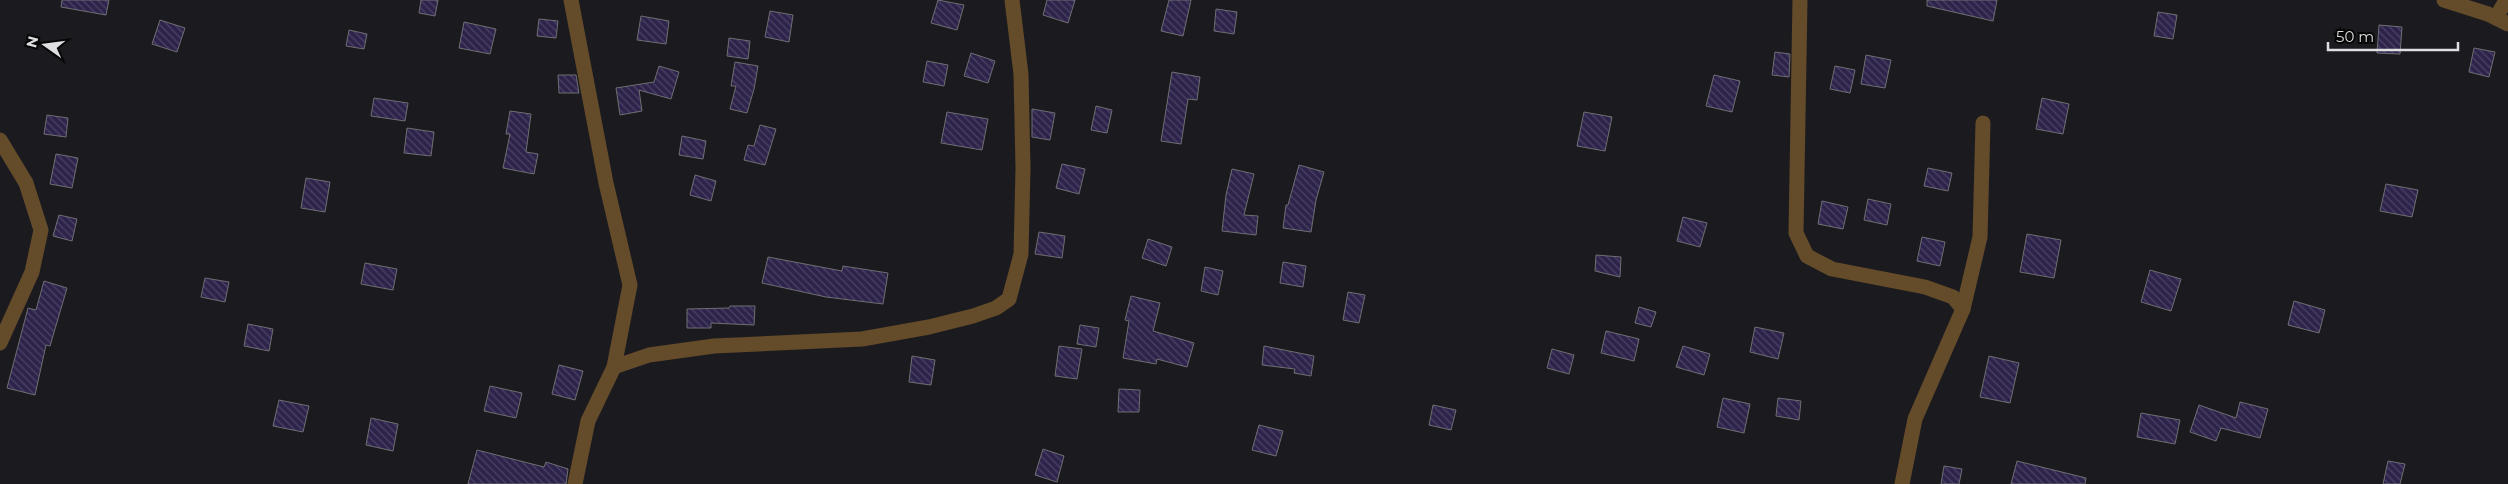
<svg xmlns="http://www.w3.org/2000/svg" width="2508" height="484" viewBox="0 0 2508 484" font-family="Montserrat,sans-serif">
	<defs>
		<pattern id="building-back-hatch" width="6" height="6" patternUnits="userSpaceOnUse" patternTransform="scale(1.25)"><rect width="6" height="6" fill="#2e244b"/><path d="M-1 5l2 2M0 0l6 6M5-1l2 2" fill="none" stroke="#4c4365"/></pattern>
	</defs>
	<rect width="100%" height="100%" fill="#1b1b1f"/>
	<g fill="url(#building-back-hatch)" stroke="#6f6e73">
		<path d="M62,0H109L106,15L61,7Z"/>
		<path d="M421,0H438L435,16L419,13Z"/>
		<path d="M938,0L964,5L957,30L931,23Z"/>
		<path d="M1047,0H1075L1068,23L1043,15Z"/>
		<path d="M1169,0H1191L1183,36L1161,31Z"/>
		<path d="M1927,0H1997L1993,21L1927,6Z"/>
		<path d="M1216,9L1237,12L1234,34L1214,31Z"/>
		<path d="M770,11L793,15L789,42L765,37Z"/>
		<path d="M2158,12L2177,15L2173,39L2154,36Z"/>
		<path d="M641,16L669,21L666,44L637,40Z"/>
		<path d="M539,19L558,21L556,38L537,36Z"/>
		<path d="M160,20L185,28L177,52L152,44Z"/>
		<path d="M464,22L496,29L490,54L459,48Z"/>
		<path d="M2379,25L2402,27L2400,54L2377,53Z"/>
		<path d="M349,30L367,34L364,49L346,46Z"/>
		<path d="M729,38L750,41L748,59L727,56Z"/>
		<path d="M2474,48L2495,52L2489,77L2469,72Z"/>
		<path d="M1775,52L1790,54L1789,77L1772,75Z"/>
		<path d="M971,53L995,61L988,83L964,76Z"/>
		<path d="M1866,55L1891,60L1885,88L1861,84Z"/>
		<path d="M927,61L948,65L944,86L923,82Z"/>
		<path d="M735,62L758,66L754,89L747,113L730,109L736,86H731Z"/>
		<path d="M659,66L679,72L671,99L639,90L642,111L620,115L616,88L654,82Z"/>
		<path d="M1835,66L1855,70L1850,93L1830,89Z"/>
		<path d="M1172,72L1200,77L1197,100L1188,99L1181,144L1161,141Z"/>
		<path d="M558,75H576L579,93H559Z"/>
		<path d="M1714,75L1740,81L1732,112L1706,106Z"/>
		<path d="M374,98L408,103L405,121L371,116Z"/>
		<path d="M2042,98L2069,104L2063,134L2036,129Z"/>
		<path d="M1096,106L1112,110L1107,133L1091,130Z"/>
		<path d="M1032,109L1055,113L1050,140L1032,137Z"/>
		<path d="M510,111L531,114L526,152L538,154L534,174L503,168L510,134H506Z"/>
		<path d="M947,112L988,119L982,150L941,143Z"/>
		<path d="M1584,112L1612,117L1605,151L1577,146Z"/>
		<path d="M47,115L68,118L66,137L44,134Z"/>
		<path d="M760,125L776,129L765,165L744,160L748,145L754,146Z"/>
		<path d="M407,128L434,132L431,156L404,153Z"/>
		<path d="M682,136L706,141L703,159L679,155Z"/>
		<path d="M56,154L78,158L72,188L50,184Z"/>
		<path d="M1062,164L1085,169L1079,194L1056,188Z"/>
		<path d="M1299,165L1324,172L1316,200L1311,232L1283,228L1286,205H1288Z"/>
		<path d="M1928,168L1952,173L1948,191L1924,186Z"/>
		<path d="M1232,169L1254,174L1244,215L1258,216L1256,235L1222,231L1226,195Z"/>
		<path d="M695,175L716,181L711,201L690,195Z"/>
		<path d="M306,178L330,182L325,212L301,208Z"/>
		<path d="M2386,184L2418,190L2412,217L2380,211Z"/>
		<path d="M1868,199L1891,204L1887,225L1864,220Z"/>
		<path d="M1822,201L1848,207L1843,229L1818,224Z"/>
		<path d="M59,215L77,219L72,241L53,236Z"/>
		<path d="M1683,217L1707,223L1700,247L1677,241Z"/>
		<path d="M1039,232L1065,236L1062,258L1035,254Z"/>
		<path d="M2027,234L2061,240L2054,278L2020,272Z"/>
		<path d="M1922,237L1945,242L1940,266L1917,261Z"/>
		<path d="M1148,239L1172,247L1166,266L1142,258Z"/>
		<path d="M1596,255L1621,257L1620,277L1595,271Z"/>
		<path d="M768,257L842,271L843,266L888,273L883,304L826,297L762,283Z"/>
		<path d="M1283,262L1306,266L1303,287L1280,283Z"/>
		<path d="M365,263L397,269L393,290L361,284Z"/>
		<path d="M1205,267L1223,271L1218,295L1201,291Z"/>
		<path d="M2150,270L2181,279L2171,311L2141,302Z"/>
		<path d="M205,278L229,282L225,302L201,297Z"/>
		<path d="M44,281L67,288L50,346L46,345L35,395L7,388L28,308L36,310Z"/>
		<path d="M1348,292L1365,295L1359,323L1343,320Z"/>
		<path d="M1131,296L1160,303L1153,331L1194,343L1187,367L1157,359L1156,364L1123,358L1129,321L1125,320Z"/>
		<path d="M2294,301L2325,310L2319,333L2288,325Z"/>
		<path d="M730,306H755L754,325L711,323V328H687V309L729,308Z"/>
		<path d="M1639,307L1656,312L1651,327L1635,323Z"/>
		<path d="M248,324L273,329L269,351L244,346Z"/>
		<path d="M1080,325L1099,328L1096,347L1077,344Z"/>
		<path d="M1755,327L1784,333L1778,359L1750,352Z"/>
		<path d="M1606,331L1639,339L1634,361L1601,353Z"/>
		<path d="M1059,346L1082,349L1077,379L1055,376Z"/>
		<path d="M1264,346L1314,356L1311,376L1294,373L1295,369L1262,365Z"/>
		<path d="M1683,346L1710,354L1704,375L1676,367Z"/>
		<path d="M1552,349L1574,355L1569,374L1547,368Z"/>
		<path d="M912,356L935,360L931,385L909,382Z"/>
		<path d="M1989,356L2019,363L2010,403L1980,397Z"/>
		<path d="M559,365L583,371L575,400L552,394Z"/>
		<path d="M490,386L522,393L516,418L484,411Z"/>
		<path d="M1119,389L1140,390L1139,412H1118Z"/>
		<path d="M1723,398L1750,404L1744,433L1717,427Z"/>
		<path d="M1778,398L1801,401L1799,420L1776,416Z"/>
		<path d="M279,400L309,406L303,432L273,426Z"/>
		<path d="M2240,402L2268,409L2260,438L2221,428L2216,441L2190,432L2199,405L2236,418Z"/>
		<path d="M1433,405L1456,410L1451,430L1429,425Z"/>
		<path d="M2141,413L2180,420L2175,444L2137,437Z"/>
		<path d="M371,418L398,424L393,451L366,445Z"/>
		<path d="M1259,425L1283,431L1276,456L1252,450Z"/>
		<path d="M1043,449L1064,456L1057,482L1035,475Z"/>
		<path d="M477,450L544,467L546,462L568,469L566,484H468Z"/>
		<path d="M2017,461L2086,478L2085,484H2011Z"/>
		<path d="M2388,461L2405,464L2400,484H2383Z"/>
		<path d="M1944,466L1962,469L1959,484H1941Z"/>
	</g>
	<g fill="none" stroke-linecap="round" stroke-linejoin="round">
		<g stroke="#644b2a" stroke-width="15">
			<path d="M571,0L606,183L630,285L614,367L588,421L575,484"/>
			<path d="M1800,0L1796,233L1807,256L1832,269L1925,287L1953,297L1963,309L1915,419L1902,484"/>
			<path d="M2444,0L2488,14L2508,24"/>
			<path d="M2496,18L2506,0"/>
			<path d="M0,140L26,183L41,230L32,272L0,343"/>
			<path d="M1963,309L1980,237L1983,123"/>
			<path d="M614,367L649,355L714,346L862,339L929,327L973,316L996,308L1009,299L1021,254L1023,168L1021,74L1012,0"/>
		</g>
	</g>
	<g transform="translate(45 45) rotate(284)" stroke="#060607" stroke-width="4" paint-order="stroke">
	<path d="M0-4L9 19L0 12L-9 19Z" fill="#dfdee1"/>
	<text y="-8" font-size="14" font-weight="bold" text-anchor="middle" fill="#dfdee1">N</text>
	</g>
	<path d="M2328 42v8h130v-8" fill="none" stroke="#dfdee1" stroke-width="2.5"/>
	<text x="2336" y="42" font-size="15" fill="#dfdee1" stroke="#060607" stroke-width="4" paint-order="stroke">50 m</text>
</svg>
